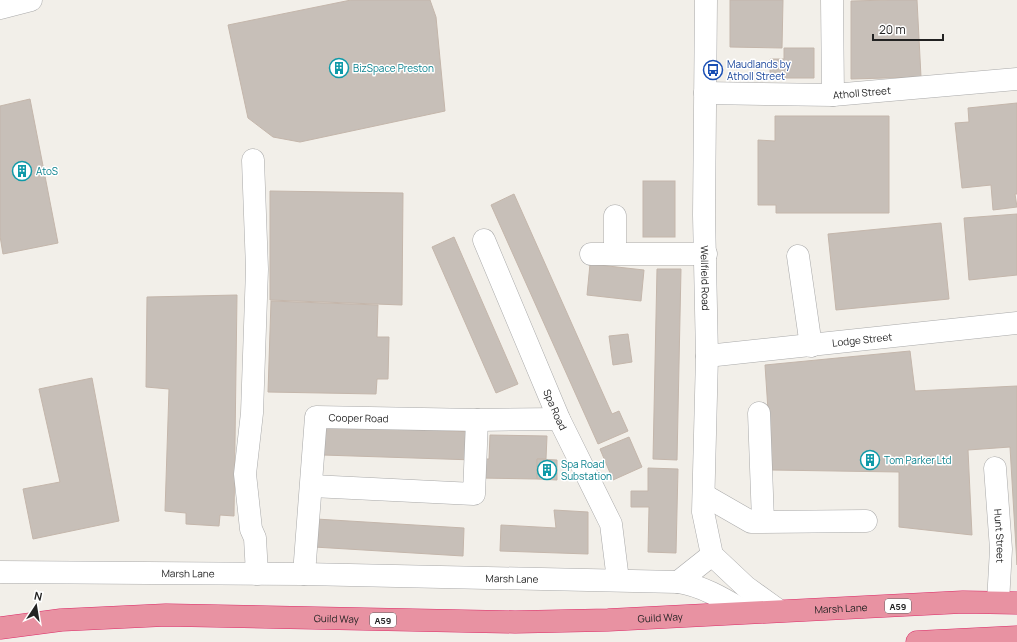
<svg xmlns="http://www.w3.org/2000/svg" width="1017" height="642" viewBox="0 0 1017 642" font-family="Manrope,sans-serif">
	<rect width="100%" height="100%" fill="#f2efe9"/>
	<g fill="#c7bfb8" stroke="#c4b6ab">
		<path d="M351,0H430L436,17L445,111L300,142L273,137L248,118L228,25Z"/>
		<path d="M730,0H783L782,48L730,47Z"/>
		<path d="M889,0H917L921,77L851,79V1Z"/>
		<path d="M784,48H814V78H770V59H784Z"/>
		<path d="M30,99L58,243L3,254L0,236V106Z"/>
		<path d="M1017,103V194H1015L1017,207L993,210L991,185L962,188L955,123L969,122L968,108Z"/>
		<path d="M775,116H889V213H776V205H758V140L775,141Z"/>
		<rect x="643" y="181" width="32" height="56"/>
		<path d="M270,191L403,193L402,305L270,300Z"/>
		<path d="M514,194L612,414L619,411L628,431L598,444L491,205Z"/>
		<path d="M1017,214V275L969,280L964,218Z"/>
		<path d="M941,223L949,299L836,310L828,234Z"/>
		<path d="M454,237L518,384L496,393L432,247Z"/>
		<path d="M590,264L644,270L641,301L587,295Z"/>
		<path d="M657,269H681L677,460L653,459Z"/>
		<path d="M237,295L234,516L220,515L219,526L186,524V513L165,511L169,389L146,387L147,297Z"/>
		<path d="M271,301L378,305L377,337H389L388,379H377L376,394L268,392Z"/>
		<path d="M628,334L632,362L613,365L609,336Z"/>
		<path d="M910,351L915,391L1017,386V565L1010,447L968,450L972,535L899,527V472L772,470L765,365Z"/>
		<path d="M92,378L119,521L33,539L23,489L60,482L39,389Z"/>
		<path d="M324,426L475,432L474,460L323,455Z"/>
		<path d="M490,435L547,436L546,459H537V479L480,478L481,459H489Z"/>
		<path d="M629,437L642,467L613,480L600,449Z"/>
		<path d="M537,459L557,460V480L537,479Z"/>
		<path d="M648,468L678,469L676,553L648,552L649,507H631V491H648Z"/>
		<path d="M554,510L588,512V554L500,551L501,525L556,528Z"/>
		<path d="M316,519L464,528L463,556L314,547Z"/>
	</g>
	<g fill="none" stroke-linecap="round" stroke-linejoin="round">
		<defs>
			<g id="minor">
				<path id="s1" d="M706,0L704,215L707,356L703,512L712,555L746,587L778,610"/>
				<path d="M832,0L833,95"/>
				<path d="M0,8L31,0"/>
				<path id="s2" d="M705,93L833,95L1017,79"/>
				<path d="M253,160L257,269L252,413L245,474L251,529L255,538L257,574"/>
				<path id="s3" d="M484,240L559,419L611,524L618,580"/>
				<path d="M615,253V216"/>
				<path d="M591,254H706"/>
				<path d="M798,256L811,346"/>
				<path id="s4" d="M707,356L1017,323"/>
				<path d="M759,413L763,521"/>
				<path id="s5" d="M995,468L1001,549L998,602"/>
				<path d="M312,486L474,494L477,420"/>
				<path d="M704,495L751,522L866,521"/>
				<path id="s6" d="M0,572L304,574L678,582C703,586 724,599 746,612"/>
				<path id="s7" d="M304,574L316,417L477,420L559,419"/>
				<path d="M678,582L712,555"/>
			</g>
			<g id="highway">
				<path id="s8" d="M0,628L61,620L166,615L515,622L608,620L963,602L1017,603"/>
				<path d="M917,642L1017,637"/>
			</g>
		</defs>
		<use href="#minor" stroke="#a9a9a9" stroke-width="23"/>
		<use href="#highway" stroke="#dc2a67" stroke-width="23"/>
		<use href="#minor" stroke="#fff" stroke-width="22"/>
		<use href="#highway" stroke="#e892a2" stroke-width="22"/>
	</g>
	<defs>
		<symbol id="building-ring" viewBox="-11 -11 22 22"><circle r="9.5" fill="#fff" stroke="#0f9aa8" stroke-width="1.5"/><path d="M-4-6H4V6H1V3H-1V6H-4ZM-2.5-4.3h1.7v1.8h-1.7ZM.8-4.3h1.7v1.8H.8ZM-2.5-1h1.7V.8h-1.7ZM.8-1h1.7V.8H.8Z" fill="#0f9aa8"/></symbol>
		<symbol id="bus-ring" viewBox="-11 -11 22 22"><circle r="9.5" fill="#fff" stroke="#1a4fb4" stroke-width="1.5"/><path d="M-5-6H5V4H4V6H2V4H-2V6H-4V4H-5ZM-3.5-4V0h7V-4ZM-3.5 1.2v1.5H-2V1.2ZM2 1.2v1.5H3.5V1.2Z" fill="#1a4fb4"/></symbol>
	</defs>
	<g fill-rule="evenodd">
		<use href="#building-ring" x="328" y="57" width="22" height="22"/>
		<use href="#bus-ring" x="702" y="59" width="22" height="22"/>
		<use href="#building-ring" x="11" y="160" width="22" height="22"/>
		<use href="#building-ring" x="859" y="449" width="22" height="22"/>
		<use href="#building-ring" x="536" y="459" width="22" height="22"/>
	</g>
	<g text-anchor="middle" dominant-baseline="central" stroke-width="3" stroke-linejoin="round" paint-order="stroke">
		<g fill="#fff" stroke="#646464" stroke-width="1">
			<rect x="885" y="599" width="26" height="14" rx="3"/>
			<rect x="370" y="613" width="26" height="14" rx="3"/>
		</g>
		<g font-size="9" font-weight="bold" fill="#222">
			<text x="898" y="606">A59</text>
			<text x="383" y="620">A59</text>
		</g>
		<g font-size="10" fill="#164399" stroke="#fff" text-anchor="start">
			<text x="727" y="64">Maudlands by<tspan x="727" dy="12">Atholl Street</tspan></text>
		</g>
		<g font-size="10" fill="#0d838f" stroke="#fff" text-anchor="start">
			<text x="353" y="68">BizSpace Preston</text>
			<text x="36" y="171">AtoS</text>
			<text x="884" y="460">Tom Parker Ltd</text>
			<text x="561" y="464">Spa Road<tspan x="561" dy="12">Substation</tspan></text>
		</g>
		<g font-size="10" fill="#222" stroke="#fff">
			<text stroke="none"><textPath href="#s2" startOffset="157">Atholl Street</textPath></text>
			<text stroke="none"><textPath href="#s1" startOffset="278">Wellfield Road</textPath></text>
			<text stroke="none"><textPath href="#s4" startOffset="156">Lodge Street</textPath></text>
			<text stroke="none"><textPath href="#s3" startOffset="184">Spa Road</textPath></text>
			<text stroke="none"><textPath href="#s7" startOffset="200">Cooper Road</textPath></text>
			<text stroke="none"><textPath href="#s5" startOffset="68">Hunt Street</textPath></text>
			<text stroke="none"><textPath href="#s6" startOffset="188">Marsh Lane</textPath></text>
			<text stroke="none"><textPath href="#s6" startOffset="512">Marsh Lane</textPath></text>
			<text stroke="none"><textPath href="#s8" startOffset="842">Marsh Lane</textPath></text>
			<text stroke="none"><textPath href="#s8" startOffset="661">Guild Way</textPath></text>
			<text stroke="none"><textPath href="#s8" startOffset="337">Guild Way</textPath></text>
		</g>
	</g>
	<g transform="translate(36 606) rotate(12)" stroke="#ffffff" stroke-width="3" paint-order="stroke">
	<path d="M0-3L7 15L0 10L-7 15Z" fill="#222222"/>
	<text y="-6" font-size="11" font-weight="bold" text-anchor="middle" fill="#222222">N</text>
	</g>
	<path d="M873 34v6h70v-6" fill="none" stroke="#222222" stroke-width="2"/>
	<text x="879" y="34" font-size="12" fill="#222222" stroke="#ffffff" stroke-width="3" paint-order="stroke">20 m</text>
</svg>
